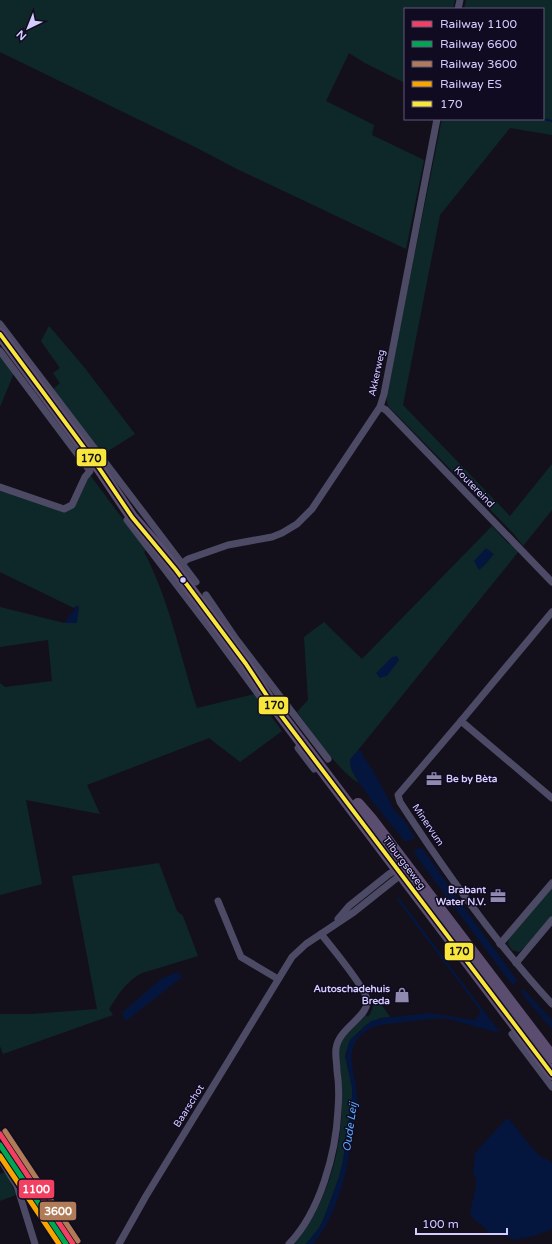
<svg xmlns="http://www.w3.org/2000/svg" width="552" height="1244" viewBox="0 0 552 1244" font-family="'Varela Round',sans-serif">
	<rect width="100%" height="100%" fill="#13101c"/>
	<g fill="#0e282a">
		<path d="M0,0H455L453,9H405V83L365,63L349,53L326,101L374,125L372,135L424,160L406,249L237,169L195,147L0,52Z"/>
		<path d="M466,0H552V135L510,128L440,215L403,405L510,516L552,464V510L523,546L514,534L388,406L386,396L442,119H543V9H464Z"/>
		<path d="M49,326L84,367L135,434L102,455L53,389L60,383L53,373L60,368L41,341Z"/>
		<path d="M0,355L14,373L0,407Z"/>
		<path d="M90,475L146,550L144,552C170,601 180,656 197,708L255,694L282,731L240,762L209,738L87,785L100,814L26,800L42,884L0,895V683L5,687L52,681L48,640L0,647V607L64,623H76L79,607L76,606L74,608L0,572V488L72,509L76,504Z"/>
		<path d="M492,526L508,543L515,547L519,551L350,760L352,771L359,783C338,771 312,732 297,712L308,700L304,637L324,622L362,659Z"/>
		<path d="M159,863L177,911L183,916L198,956L142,973C126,981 118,995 109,1009L113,1015L3,1054L0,1046V1014H32L97,1009L72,876Z"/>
		<path d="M552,887V916L525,947L519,952L512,950L508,944L510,935Z"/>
		<path d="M376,997L390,1017L380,1018L366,1025L350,1040L347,1049L345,1056L352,1087V1098L343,1161L339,1177L324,1218L319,1228L306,1244H294C326,1205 342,1153 342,1102C342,1093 342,1084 341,1075C340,1065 337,1054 340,1045C344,1033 357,1024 366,1015L368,1017C372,1012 374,1006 373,999Z"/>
		<path d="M6,1172L16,1195L0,1201V1174Z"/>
	</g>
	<g fill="#05163e">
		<path d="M486,548L494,554L485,565L479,570L474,561Z"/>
		<path d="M78,605L79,607L77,623H64Z"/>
		<path d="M397,656L399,660L387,676L380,678L376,673L392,657Z"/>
		<path d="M359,749L376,776L394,810L404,820L415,838L406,842C396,830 347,774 350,761C351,757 356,753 359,749Z"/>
		<path d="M422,848L476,924L517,980L513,986L414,853L416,849Z"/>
		<path d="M399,898L495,1026L498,1029L503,1027L496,1032L448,1019L440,1018L380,1025C369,1028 356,1036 353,1048C348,1061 357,1082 357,1096C357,1109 353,1123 351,1136C350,1146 349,1156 347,1166C341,1193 331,1223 313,1244H306L319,1228L324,1218L339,1177L343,1161L352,1098V1087L346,1059L347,1049L350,1040L355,1036L371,1021L383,1018L431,1013L473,1020C478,1019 480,1014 480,1010L397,900Z"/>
		<path d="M177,972L182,977L126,1021L122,1013L161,979Z"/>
		<path d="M523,989L552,1020V1029L525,998L521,990Z"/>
		<path d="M506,1119H509L533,1149L540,1156L550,1161L552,1164V1229L535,1236L514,1240L504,1235L491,1234L478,1222L474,1220L470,1214L476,1185V1179L473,1172L475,1153Z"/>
	</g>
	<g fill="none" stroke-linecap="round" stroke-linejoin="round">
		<path stroke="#05163e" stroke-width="2" d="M543,119L552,121"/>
		<g stroke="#4d4a66" stroke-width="7">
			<path d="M458,9L460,0"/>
			<path d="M0,324L196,582"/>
			<path d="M0,351L90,471L85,477L72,505L64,509L0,487"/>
			<path d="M380,407L386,410L552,582"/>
			<path d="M132,517L127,520L211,630L267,706"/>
			<path d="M176,570L181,564L188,559L228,545L272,537L282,533L297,524L312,509L380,407L384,394L437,119"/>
			<path d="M206,595L236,639L328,759"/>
			<path d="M461,721L552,612"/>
			<path d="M298,748L314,769"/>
			<path d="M552,798L461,721L398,795L400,802C446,873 495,942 552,1004"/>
			<path d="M218,901L241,957L278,979"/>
			<path d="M338,919L349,906L389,874L399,868"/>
			<path d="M500,944L552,883"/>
			<path d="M516,963L552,920"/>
			<path d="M512,1034L552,1087"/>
			<path d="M0,1158L17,1186L35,1244"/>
			<path d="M119,1244L146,1196L292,957L306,944L354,912L403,873"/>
			<path d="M289,1244C320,1212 336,1153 338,1110C339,1097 339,1083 337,1071C337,1063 335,1057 336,1049C338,1028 369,1017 367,1000C366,989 330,945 321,934"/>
		</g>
		<g stroke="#5b4d6f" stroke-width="12">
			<path d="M0,334L99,468L132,517L158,547L176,570L246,664L271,702L552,1074"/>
			<path d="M358,804L371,819L552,1057"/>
		</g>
		<defs>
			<path id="bus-1" d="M0,334L99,468L132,517L176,570L246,664L271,702L552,1074"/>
		</defs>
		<use href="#bus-1" stroke="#100b21" stroke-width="7"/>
		<use href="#bus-1" stroke="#f9e63d" stroke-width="4"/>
		<defs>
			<path id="rail-1" d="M0,1134L73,1244"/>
			<path id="rail-2" d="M0,1145L66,1244"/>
			<path id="rail-3" d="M5,1131L78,1241"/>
			<path id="rail-4" d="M0,1156L59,1244"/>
		</defs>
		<use href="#rail-1" stroke="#100b21" stroke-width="8"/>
		<use href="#rail-2" stroke="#100b21" stroke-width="8"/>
		<use href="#rail-3" stroke="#100b21" stroke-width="8"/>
		<use href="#rail-4" stroke="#100b21" stroke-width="8"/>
		<use href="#rail-1" stroke="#f24062" stroke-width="5"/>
		<use href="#rail-2" stroke="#00a651" stroke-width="5"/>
		<use href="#rail-3" stroke="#b07c57" stroke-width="5"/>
		<use href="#rail-4" stroke="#f7a600" stroke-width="5"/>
	</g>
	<defs>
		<symbol id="office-bare" viewBox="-9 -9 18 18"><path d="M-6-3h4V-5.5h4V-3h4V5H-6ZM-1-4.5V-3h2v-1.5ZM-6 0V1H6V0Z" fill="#908ab0" stroke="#100b21" stroke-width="2.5" paint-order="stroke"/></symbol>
		<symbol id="shop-bare" viewBox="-9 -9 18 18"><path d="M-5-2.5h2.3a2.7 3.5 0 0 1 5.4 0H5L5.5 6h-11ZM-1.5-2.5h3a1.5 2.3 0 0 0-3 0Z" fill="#908ab0" stroke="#100b21" stroke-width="2.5" paint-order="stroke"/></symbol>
	</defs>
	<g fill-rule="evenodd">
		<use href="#office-bare" x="423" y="768" width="22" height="22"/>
		<use href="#office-bare" x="487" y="885" width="22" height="22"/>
		<use href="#shop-bare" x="391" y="984" width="22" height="22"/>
	</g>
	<circle fill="#d4cbff" stroke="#100b21" stroke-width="1.5" cx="183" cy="580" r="3.5"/>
	<g text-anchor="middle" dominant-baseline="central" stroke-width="3" stroke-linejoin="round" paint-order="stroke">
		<g font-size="10" fill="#d4cbff" stroke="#100b21">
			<text transform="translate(377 373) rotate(-78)">Akkerweg</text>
			<text transform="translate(474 487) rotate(46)">Koutereind</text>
			<text transform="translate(428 825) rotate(56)">Minervum</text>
			<text transform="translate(404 863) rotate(53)">Tilburgseweg</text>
			<text transform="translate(189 1106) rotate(-58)">Baarschot</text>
		</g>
		<g font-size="10" font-weight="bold" fill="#d4cbff" stroke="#100b21" text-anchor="end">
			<text x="446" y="779" text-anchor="start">Be by Bèta</text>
			<text x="486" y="890">Brabant<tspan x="486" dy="12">Water N.V.</tspan></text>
			<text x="390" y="989">Autoschadehuis<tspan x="390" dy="12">Breda</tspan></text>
		</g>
		<g font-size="11" font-style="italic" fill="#59aaff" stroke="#100b21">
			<text transform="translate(350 1127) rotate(-82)">Oude Leij</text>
		</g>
	</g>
	<g stroke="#100b21" stroke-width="1.5">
		<rect x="76" y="448" width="31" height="19" rx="4" fill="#f9e63d"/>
		<rect x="258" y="696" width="31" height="19" rx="4" fill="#f9e63d"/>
		<rect x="444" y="942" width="30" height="19" rx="4" fill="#f9e63d"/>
		<rect x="18" y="1179" width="37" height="20" rx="4" fill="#f24062"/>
		<rect x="39" y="1201" width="38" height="20" rx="4" fill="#b07c57"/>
	</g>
	<g font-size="11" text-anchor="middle" font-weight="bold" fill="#fff">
		<text x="36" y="1193">1100</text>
		<text x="58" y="1215">3600</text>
	</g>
	<g font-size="11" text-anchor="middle" font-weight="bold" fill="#111">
		<text x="91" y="462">170</text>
		<text x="274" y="709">170</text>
		<text x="459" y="955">170</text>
	</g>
	<rect x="404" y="8" width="140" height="112" fill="#100b21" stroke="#5e587a"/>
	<rect x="412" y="21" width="20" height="6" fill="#f24062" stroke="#5e587a"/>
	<text x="440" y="28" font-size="12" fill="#d4cbff">Railway 1100</text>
	<rect x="412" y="41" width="20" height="6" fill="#00a651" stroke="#5e587a"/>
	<text x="440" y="48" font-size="12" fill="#d4cbff">Railway 6600</text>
	<rect x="412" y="61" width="20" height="6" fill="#b07c57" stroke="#5e587a"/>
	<text x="440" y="68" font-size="12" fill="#d4cbff">Railway 3600</text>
	<rect x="412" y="81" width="20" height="6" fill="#f7a600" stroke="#5e587a"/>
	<text x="440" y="88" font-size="12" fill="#d4cbff">Railway ES</text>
	<rect x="412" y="101" width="20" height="6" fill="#f9e63d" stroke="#5e587a"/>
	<text x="440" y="108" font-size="12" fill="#d4cbff">170</text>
	<g transform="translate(28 28) rotate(223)" stroke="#100b21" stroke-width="3" paint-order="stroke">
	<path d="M0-3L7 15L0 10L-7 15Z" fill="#d4cbff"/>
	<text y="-6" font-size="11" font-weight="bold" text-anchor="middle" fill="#d4cbff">N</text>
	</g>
	<path d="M416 1228v6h91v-6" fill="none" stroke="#d4cbff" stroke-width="2"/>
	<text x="422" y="1228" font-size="12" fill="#d4cbff" stroke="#100b21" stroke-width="3" paint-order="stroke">100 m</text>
</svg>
